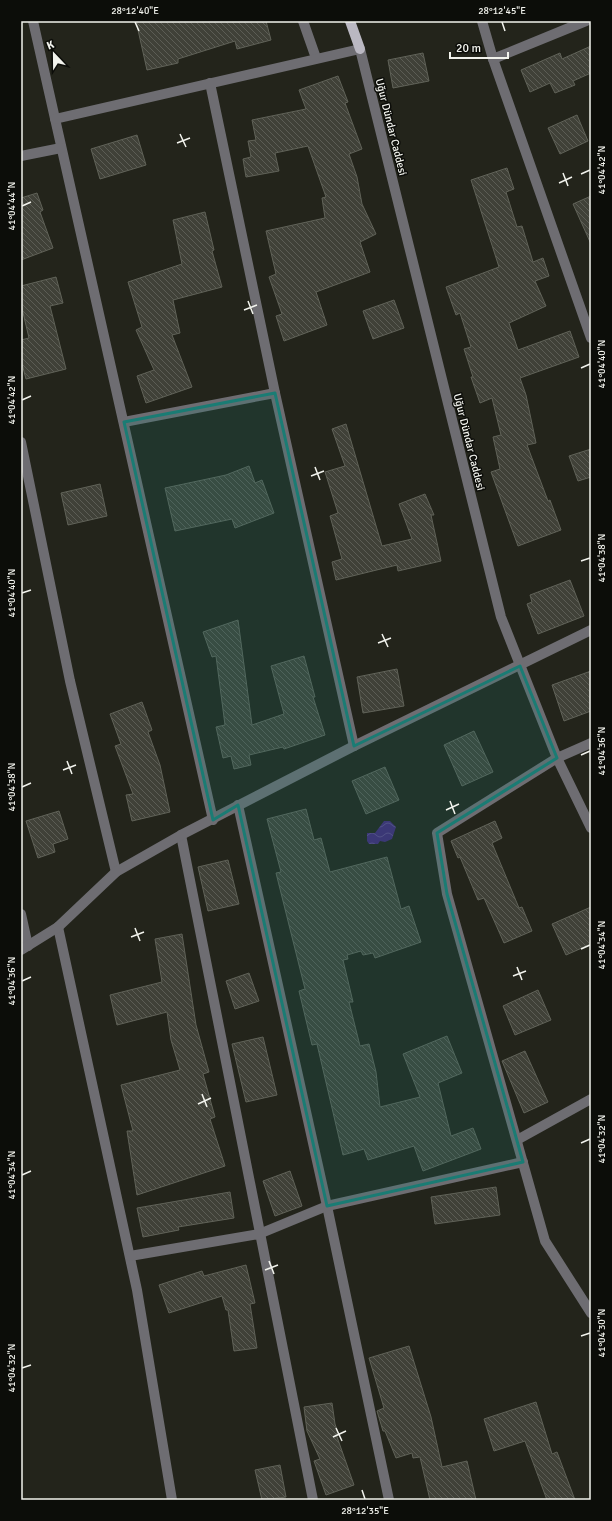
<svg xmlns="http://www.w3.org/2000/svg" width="612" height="1521" viewBox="0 0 612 1521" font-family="Signika,sans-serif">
	<defs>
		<pattern id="water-waves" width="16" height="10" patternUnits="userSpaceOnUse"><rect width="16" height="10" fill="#442777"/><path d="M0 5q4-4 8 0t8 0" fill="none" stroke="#5f478b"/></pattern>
		<pattern id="building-back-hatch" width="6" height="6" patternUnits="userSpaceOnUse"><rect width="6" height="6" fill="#404138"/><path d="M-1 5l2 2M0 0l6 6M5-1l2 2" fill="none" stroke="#5c5d55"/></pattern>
	</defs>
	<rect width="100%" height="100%" fill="#23241b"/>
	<path fill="url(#water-waves)" d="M384,821H390L396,827L392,839L385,842L380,841L378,844H369L367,841V833H375Z"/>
	<g fill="url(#building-back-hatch)" stroke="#606258">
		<path d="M136,21H266L271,40L237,49L235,41L178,59V63L147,70Z"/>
		<path d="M591,46V73L573,81L575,85L555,93L550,83L530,92L521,70L560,53L562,59Z"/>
		<path d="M423,53L429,81L393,88L388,60Z"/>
		<path d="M338,76L348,102L345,103L362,149L349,154L357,177L362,204L376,234L360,242L370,272L316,292L327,325L284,341L276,316L282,314L269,277L276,274L266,231L325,218L322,198L326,197L308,146L275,153L279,171L246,177L243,159L251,157L248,141L256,140L252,120L306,109L299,90Z"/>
		<path d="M577,115L588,141L560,154L548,128Z"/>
		<path d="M137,135L146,165L100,179L91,149Z"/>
		<path d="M507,168L514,189L506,192L517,227L522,226L533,262L543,258L549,276L535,281L546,306L509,323L518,350L570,331L579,357L520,378L526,395L536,443L527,445L548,501L550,500L561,530L518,546L491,472L500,469L493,437L501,435L492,398L480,403L471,377H473L464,349L471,347L460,313L456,315L446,287L499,267L471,180Z"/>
		<path d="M37,193L43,210L40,212L53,248L21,260V198Z"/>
		<path d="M591,196V244L573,204Z"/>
		<path d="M205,212L214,250L212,251L222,287L173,300L180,333L172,335L192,387L146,403L137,376L154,370L136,330L142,327L128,282L182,264L173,220Z"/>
		<path d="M56,277L63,303L50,306L66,369L26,379L21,360V340L29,338L21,304V286Z"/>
		<path d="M394,300L404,328L373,339L363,311Z"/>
		<path d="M346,424L382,546L412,539L399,504L425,494L434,515H431L441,561L398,571L397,565L336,580L332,562L342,559L330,516L338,513L325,472L345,466L332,429Z"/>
		<path d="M591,449V477L578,481L569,456Z"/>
		<path d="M249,466L255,483L262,480L274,513L235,528L232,519L175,531L165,488L226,475Z"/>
		<path d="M100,484L107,516L68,525L61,493Z"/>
		<path d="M570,580L584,616L538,634L527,604L532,602L530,595Z"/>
		<path d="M238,620L252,725L284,714L271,666L304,656L315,697H313L325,735L284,749L283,747L249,755L251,765L234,769L231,756L223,758L216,727L225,725L216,656L212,657L203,632Z"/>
		<path d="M397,669L404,706L363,713L357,677Z"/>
		<path d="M591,671V711L564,721L552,685Z"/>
		<path d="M142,702L152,730L148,732L160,765L170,812L132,821L126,795L133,794L115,746L121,744L110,714Z"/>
		<path d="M474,731L493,772L462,786L444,745Z"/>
		<path d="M385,767L399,800L366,814L352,781Z"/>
		<path d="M306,809L314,840L321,838L330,872L387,857L401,909L409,906L421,942L375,958L373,953L363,955L361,951L347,955L348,959L343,960L353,1002H349L360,1046L369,1044L376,1072L380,1107L420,1097L403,1054L447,1036L462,1073L438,1083L451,1136L473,1128L481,1149L423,1171L414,1146L368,1160L364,1149L343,1155L317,1044L312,1045L299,991L305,989L276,873L281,872L267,819Z"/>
		<path d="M59,811L68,839L53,844L55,852L38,858L26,821Z"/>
		<path d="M495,821L502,838L492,843L519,908L522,907L532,931L504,943L484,898L478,900L460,857L458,858L451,841Z"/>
		<path d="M228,860L239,904L208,911L198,867Z"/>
		<path d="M591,907V944L566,955L552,924Z"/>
		<path d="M182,934L196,1025L209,1072L203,1074L215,1117L210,1119L225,1166L137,1195L127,1131H133L121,1085L180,1070L171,1040L167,1012L117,1025L110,995L162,982L155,939Z"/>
		<path d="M249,973L259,1001L235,1009L226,981Z"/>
		<path d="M538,990L551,1020L515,1035L503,1006Z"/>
		<path d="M263,1037L277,1095L246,1102L232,1044Z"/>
		<path d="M525,1051L548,1102L524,1113L502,1061Z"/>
		<path d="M290,1171L302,1206L275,1216L263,1181Z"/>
		<path d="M496,1187L500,1215L435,1224L431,1197Z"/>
		<path d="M230,1192L234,1218L178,1227L179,1230L143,1237L137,1208Z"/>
		<path d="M246,1265L255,1303L250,1304L257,1348L234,1351L228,1310H226L222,1296L169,1313L159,1285L202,1271L204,1276Z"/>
		<path d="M409,1346L431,1417L442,1467L467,1461L476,1500H430L420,1457L413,1458L412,1453L396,1458L385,1431H383L377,1411L384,1408L369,1358Z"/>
		<path d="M536,1402L552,1454L557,1452L575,1500H547L525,1441L494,1451L484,1419Z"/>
		<path d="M332,1403L335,1424L338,1433L336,1434L354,1485L326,1495L314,1461L320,1459L307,1431L304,1407Z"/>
		<path d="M280,1465L286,1497L262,1500L255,1470Z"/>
	</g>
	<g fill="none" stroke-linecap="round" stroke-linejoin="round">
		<g stroke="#6e6d72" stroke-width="10">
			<path d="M33,21L213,820"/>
			<path d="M303,21L316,58"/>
			<path d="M482,21L493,59L591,338"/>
			<path d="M493,59L586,21"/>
			<path d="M210,83L275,393L354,746"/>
			<path d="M55,119L360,49L501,617L557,758L591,828"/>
			<path d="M21,156L61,148"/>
			<path d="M124,422L275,393"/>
			<path d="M21,442L70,681L116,872"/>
			<path d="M591,743L557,758L437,833L447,894L545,1241L591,1313"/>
			<path d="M238,805L327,1206L389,1500"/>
			<path d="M181,835L313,1500"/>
			<path d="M21,914L28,946"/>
			<path d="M58,927L137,1290L172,1500"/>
			<path d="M21,950L58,927L116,872L181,835L354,746L591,630"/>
			<path d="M517,1140L591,1099"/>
			<path d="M130,1256L259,1234L327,1206L523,1162"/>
		</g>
		<path stroke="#bab8c2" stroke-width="10" d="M350,21L360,49"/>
	</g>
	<path fill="#1a7c74" fill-opacity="0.2" stroke="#1a7c74" stroke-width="3" stroke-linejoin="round" d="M275,393L354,746L520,666L557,758L437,833L447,894L523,1162L327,1206L238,805L213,820L124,422Z"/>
	<path fill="none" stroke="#f2f3ed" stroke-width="1.5" d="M135,22L139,31M502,22L505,31M180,134L186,147M177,143L190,138M563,173L568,186M581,174L590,170M559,183L572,177M22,206L31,202M248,301L253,314M244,310L257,305M581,368L590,364M22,400L31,396M315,467L320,480M311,476L324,471M581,561L590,558M22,593L31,590M382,634L388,647M378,643L391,638M581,755L590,751M67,761L72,774M63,770L76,765M22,787L31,783M450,801L455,814M446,810L459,804M135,928L140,941M131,937L144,932M581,949L590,945M517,967L522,980M513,976L526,971M22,981L31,977M202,1094L207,1107M198,1104L211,1098M581,1143L590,1139M22,1175L31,1171M269,1261L274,1274M265,1270L278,1265M581,1336L590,1333M22,1368L31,1365M336,1428L342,1441M333,1437L346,1431M362,1490L365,1499"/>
	<g text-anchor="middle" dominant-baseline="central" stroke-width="3" stroke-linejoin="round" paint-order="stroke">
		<g font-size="11" fill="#f2f3ed" stroke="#0c0d09">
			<text transform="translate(391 127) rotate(76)">Uğur Dündar Caddesi</text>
			<text transform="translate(469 442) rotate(76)">Uğur Dündar Caddesi</text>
		</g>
	</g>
	<rect width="612" height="1521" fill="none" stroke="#0c0d09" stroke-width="44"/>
	<g transform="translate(54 54) rotate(338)" stroke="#0c0d09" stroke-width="3" paint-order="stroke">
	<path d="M0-3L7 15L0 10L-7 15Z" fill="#f2f3ed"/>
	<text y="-6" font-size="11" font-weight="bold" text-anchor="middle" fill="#f2f3ed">K</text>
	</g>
	<path d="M450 52v6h58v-6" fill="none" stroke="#f2f3ed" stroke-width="2"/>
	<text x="456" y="52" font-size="12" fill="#f2f3ed" stroke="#0c0d09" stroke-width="3" paint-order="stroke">20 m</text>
	<rect x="22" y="22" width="568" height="1477" fill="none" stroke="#f2f3ed" stroke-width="1.5"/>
	<g font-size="10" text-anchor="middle" fill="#f2f3ed">
		<text x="135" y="14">28°12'40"E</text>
		<text x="502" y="14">28°12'45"E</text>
		<text transform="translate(601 170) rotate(-90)" y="4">41°04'42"N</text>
		<text transform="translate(11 206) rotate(-90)" y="4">41°04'44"N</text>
		<text transform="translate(601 364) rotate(-90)" y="4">41°04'40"N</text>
		<text transform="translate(11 400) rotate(-90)" y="4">41°04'42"N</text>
		<text transform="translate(601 558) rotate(-90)" y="4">41°04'38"N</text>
		<text transform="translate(11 593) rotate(-90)" y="4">41°04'40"N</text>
		<text transform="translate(601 751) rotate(-90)" y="4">41°04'36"N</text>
		<text transform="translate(11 787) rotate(-90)" y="4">41°04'38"N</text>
		<text transform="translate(601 945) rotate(-90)" y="4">41°04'34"N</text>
		<text transform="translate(11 981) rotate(-90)" y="4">41°04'36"N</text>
		<text transform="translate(601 1139) rotate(-90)" y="4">41°04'32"N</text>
		<text transform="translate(11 1175) rotate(-90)" y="4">41°04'34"N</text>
		<text transform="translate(601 1333) rotate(-90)" y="4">41°04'30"N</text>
		<text transform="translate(11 1368) rotate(-90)" y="4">41°04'32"N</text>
		<text x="365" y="1514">28°12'35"E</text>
	</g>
</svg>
